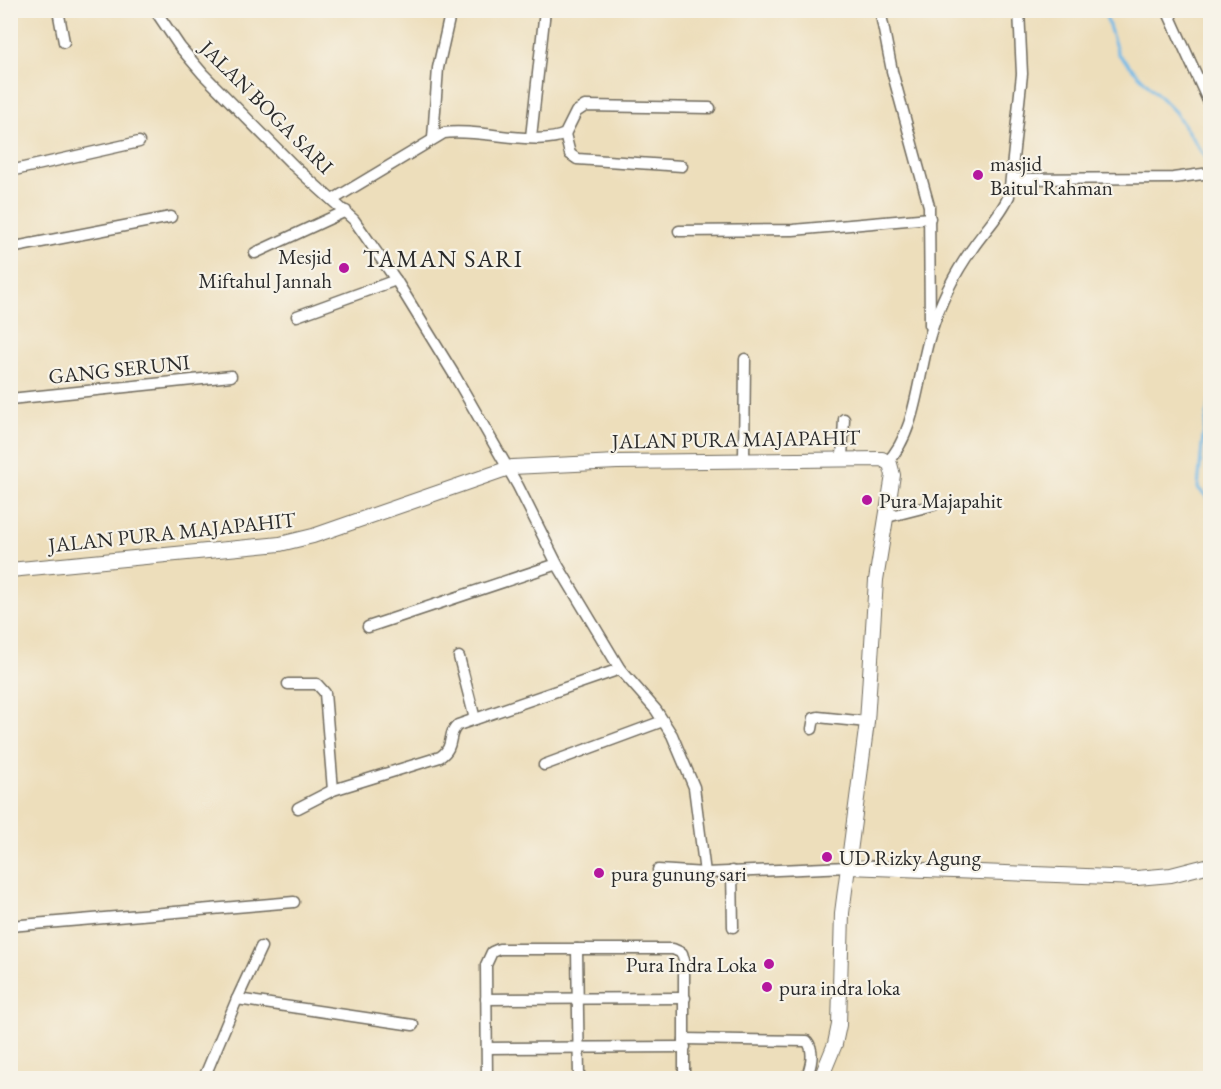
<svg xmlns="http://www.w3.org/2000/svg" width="1221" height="1089" viewBox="0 0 1221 1089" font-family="'EB Garamond',serif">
	<rect width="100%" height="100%" fill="#f7f3e8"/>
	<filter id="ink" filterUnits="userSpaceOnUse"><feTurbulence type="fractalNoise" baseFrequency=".0167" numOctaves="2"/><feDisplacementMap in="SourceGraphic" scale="12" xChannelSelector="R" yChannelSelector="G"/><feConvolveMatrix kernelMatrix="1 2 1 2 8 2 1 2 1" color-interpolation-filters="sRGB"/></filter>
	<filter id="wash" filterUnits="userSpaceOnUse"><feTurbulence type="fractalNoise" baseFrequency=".008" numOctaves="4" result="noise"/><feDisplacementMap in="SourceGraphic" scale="24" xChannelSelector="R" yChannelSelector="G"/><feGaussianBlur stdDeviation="1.35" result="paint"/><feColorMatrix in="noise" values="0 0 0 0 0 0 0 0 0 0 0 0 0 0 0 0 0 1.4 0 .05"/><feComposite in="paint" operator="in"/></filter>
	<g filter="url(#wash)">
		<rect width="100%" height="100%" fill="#eddebb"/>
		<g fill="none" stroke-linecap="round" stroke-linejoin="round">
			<g stroke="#70b9e8" stroke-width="3">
				<path d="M1104,10L1118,54L1175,112L1210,165"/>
				<path d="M1210,400L1203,436L1198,488L1210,500"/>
				<path d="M1205,1078L1210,1064"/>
			</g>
		</g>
	</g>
	<g filter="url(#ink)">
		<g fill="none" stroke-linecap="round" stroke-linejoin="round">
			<defs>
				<g id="minor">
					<path d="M58,10L64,42"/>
					<path d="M155,10L180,47L203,74L295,167L354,220L396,280L455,376L518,486L557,564L620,669L656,710L672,735L694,787L705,873"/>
					<path d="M880,10L892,71L929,206L930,325"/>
					<path d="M1167,10L1210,105"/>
					<path d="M565,134L570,154L577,159L682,166"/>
					<path d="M531,137L545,10"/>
					<path d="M433,138L438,68L451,10"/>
					<path d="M10,171L139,142"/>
					<path d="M1012,179L1173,178L1210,173"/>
					<path d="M334,199L444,133C477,128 539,147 565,134L576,112L585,106L710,108"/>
					<path d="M679,231L793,230L930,218"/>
					<path d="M10,248L171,217"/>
					<path d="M255,253L346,211"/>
					<path d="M297,316L396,280"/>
					<path d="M10,399L231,376"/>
					<path d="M842,458L844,419"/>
					<path d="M744,460L745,359"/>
					<path d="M887,462C917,433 918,371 931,332C940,303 954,274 972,249C984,231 1000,216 1009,196L1022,74L1019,10"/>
					<path d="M887,517L934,505"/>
					<path d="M368,627L557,564"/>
					<path d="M459,657L475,719"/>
					<path d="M288,684H317L325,693L333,790"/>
					<path d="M812,729L814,718L818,717L867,722"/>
					<path d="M544,765L663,721"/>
					<path d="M298,808L333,790L440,757C456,746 446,735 458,725L620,669"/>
					<path d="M658,870L705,873L848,867"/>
					<path d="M732,871L733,927"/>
					<path d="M10,926L294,902"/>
					<path d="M577,949L579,1078"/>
					<path d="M237,999L261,947"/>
					<path d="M486,999L685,998"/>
					<path d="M684,1039L807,1041C815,1051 811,1067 806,1078"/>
					<path d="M487,1048L685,1047"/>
					<path d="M204,1078L237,999L413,1025"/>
					<path d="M487,1078L486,965L492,952L499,949H673L682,953L684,960V1078"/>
				</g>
				<g id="tertiary">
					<path d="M10,570L280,544L313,536L512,467L617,462L882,459L890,464L893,475L876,580L867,722L842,913L839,1025L835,1044L821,1078"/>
					<path d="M848,867L1137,878L1171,875L1210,865"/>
				</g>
			</defs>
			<use href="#minor" stroke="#6f6a5d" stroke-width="13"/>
			<use href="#tertiary" stroke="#6f6a5d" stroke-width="16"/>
			<use href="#minor" stroke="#fff" stroke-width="10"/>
			<use href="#tertiary" stroke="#fff" stroke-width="14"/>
		</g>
	</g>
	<g fill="#b5179e" stroke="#f7f3e8" stroke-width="2">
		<circle cx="978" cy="175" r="6"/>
		<circle cx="344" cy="268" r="6"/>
		<circle cx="867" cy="500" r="6"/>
		<circle cx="827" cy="857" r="6"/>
		<circle cx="599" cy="873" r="6"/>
		<circle cx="769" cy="964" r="6"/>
		<circle cx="767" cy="987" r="6"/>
	</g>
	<g text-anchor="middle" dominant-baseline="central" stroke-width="4.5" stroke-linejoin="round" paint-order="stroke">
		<g font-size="21" fill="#2b2b2b" stroke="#f7f3e8">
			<text transform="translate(267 107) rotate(45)">JALAN BOGA SARI</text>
			<text transform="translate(119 369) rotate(-6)">GANG SERUNI</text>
			<text transform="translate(736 439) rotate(-1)">JALAN PURA MAJAPAHIT</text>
			<text transform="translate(172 532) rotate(-6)">JALAN PURA MAJAPAHIT</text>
		</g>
		<g font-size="21" fill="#2b2b2b" stroke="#f7f3e8" text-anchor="start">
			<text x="990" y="163">masjid<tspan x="990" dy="24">Baitul Rahman</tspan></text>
			<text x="332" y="256" text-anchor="end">Mesjid<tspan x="332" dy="24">Miftahul Jannah</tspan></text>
			<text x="879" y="500">Pura Majapahit</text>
			<text x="839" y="857">UD Rizky Agung</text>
			<text x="611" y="873">pura gunung sari</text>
			<text x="757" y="964" text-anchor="end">Pura Indra Loka</text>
			<text x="779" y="987">pura indra loka</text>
		</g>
		<g font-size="24" letter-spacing="1.5" fill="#2b2b2b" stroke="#f7f3e8">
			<text x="443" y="258">TAMAN SARI</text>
		</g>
	</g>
	<rect width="1221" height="1089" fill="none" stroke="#f7f3e8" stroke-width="36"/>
</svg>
